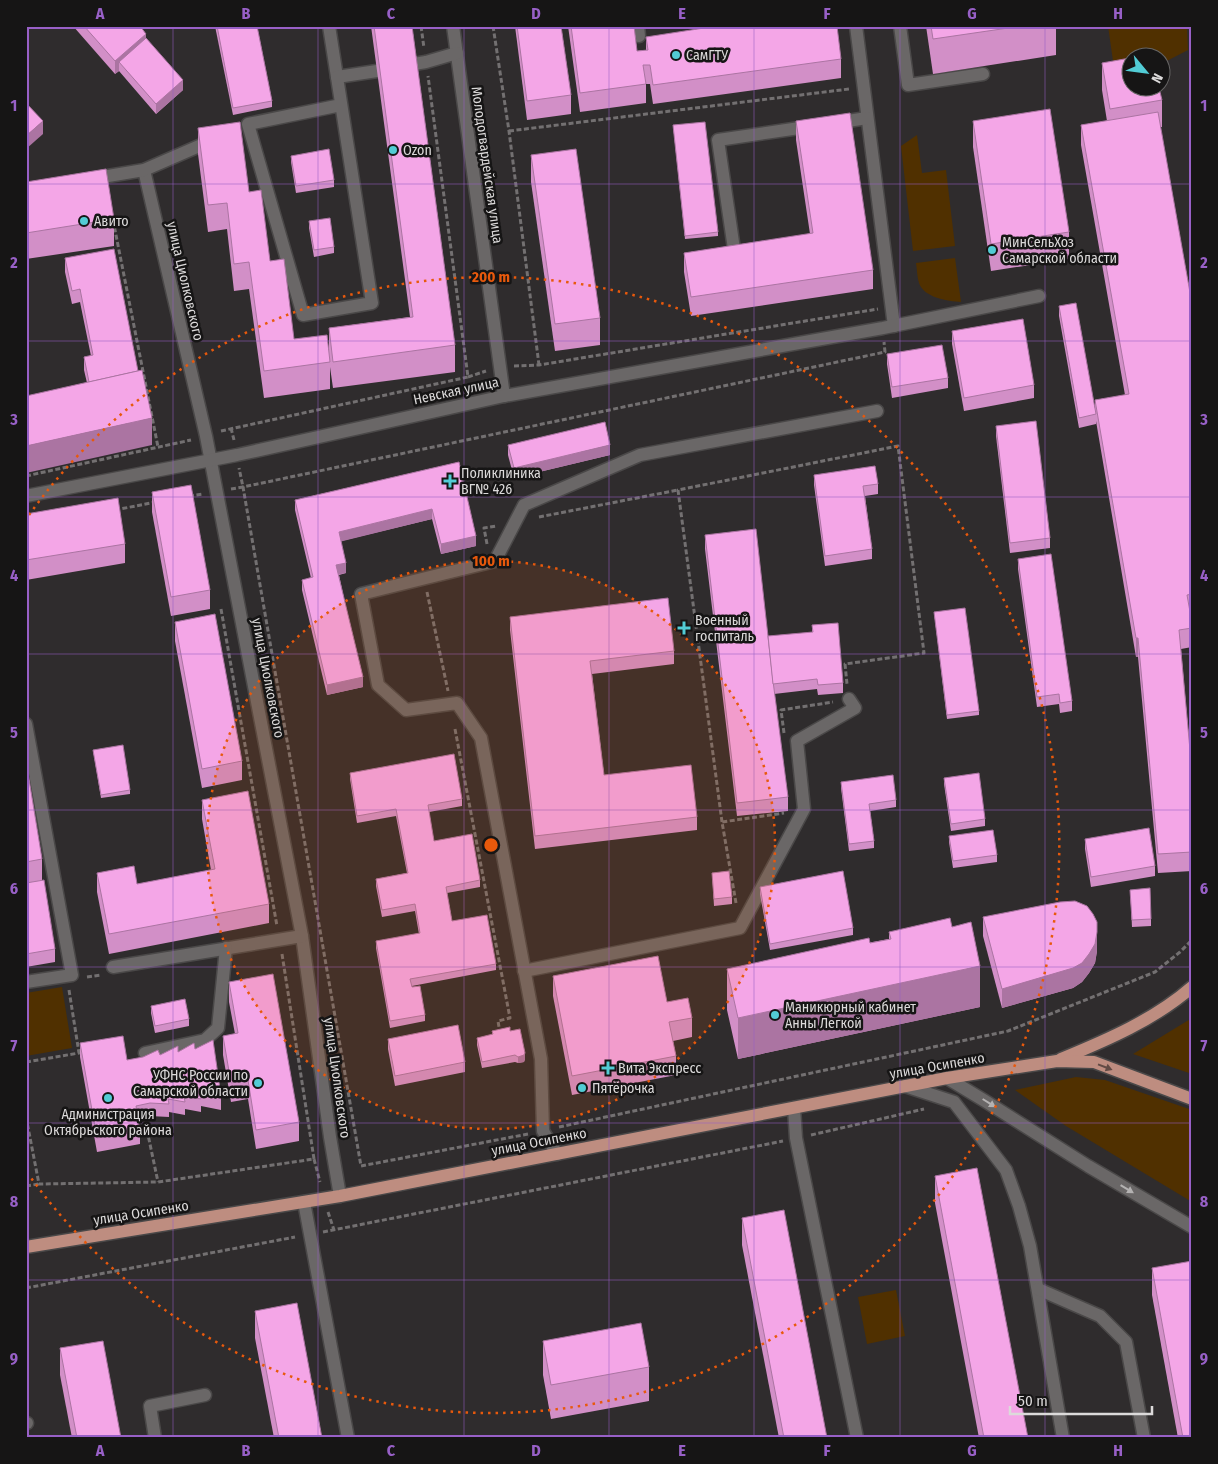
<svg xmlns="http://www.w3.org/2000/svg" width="1218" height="1464" viewBox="0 0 1218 1464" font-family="'Fira Sans Condensed',sans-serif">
	<rect width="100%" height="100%" fill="#2f2c2d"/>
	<g fill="#503000">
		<path d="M1108,26H1187L1188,50L1161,64L1160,58H1130V80L1116,82Z"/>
		<path d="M917,135L922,173L946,170L955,246L913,251L901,146Z"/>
		<path d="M955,258L961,302C948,301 924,298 919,283C917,277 917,269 916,263Z"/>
		<path d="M62,987L72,1048L26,1056V993Z"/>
		<path d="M1192,1018V1074L1133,1054Z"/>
		<path d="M1076,1077L1105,1080L1192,1110V1202L1066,1126L1015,1090Z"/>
		<path d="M896,1290L905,1336L867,1344L858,1297Z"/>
	</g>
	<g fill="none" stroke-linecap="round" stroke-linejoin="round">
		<defs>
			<g id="minor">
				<path d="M329,26L337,77"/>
				<path d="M453,26L504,396"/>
				<path d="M638,26L639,36"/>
				<path d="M856,26L894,326"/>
				<path d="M900,26L908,85L983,74"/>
				<path d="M414,64L426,62L457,53"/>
				<path d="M341,105L248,124L303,315L372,303L337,77L377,71"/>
				<path d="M835,123L867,118"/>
				<path d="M144,170L206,436L302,936L330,1137L340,1196"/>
				<path d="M90,179L144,170L213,140"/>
				<path d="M734,249L718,140L813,126"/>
				<path d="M26,496L237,455L504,396L883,328L1039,296"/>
				<path d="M26,724L72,975L26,982"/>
				<path d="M113,967L302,936"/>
				<path d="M524,971L740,928L804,809L797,741L855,708L849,699"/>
				<path d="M145,1053L205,1040L218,1028L226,948"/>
				<path d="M947,1078L985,1101L1088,1166L1192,1227"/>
				<path d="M905,1086L954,1102L1006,1170L1019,1206L1030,1246L1063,1438"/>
				<path d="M794,1108L796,1138L857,1438"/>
				<path d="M557,1154L543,1131L541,1059L481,738L457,703L406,710L378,685L361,594L495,561L524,505L640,455L877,411"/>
				<path d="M304,1202L348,1438"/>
				<path d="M1038,1289L1100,1316L1126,1342L1144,1438"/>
				<path d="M26,1423H27"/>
				<path d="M155,1438L150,1406L205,1395"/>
			</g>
			<g id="major">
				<path d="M1061,1059C1107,1040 1154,1020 1192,987"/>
				<path d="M26,1247L340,1196L947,1078L1057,1061L1094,1062L1192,1099"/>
			</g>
		</defs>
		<use href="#minor" stroke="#4a4848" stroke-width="15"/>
		<use href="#major" stroke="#4a4848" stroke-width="15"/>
		<g stroke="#737071" stroke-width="3" stroke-dasharray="5 2.5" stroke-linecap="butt">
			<path d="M421,26L424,48"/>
			<path d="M493,26L509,131L539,365"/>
			<path d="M509,131L849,89"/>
			<path d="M113,220L158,447"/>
			<path d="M514,366L539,365L878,309"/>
			<path d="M468,377L486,371"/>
			<path d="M231,428L234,440"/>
			<path d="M221,431L468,377L428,76"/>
			<path d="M26,476L191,440"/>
			<path d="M231,489L243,487L239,468"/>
			<path d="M189,496L203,494"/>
			<path d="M115,510L156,502"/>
			<path d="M539,517L678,490"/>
			<path d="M487,544L484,528L496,526"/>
			<path d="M427,592L448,691"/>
			<path d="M221,609L277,926"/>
			<path d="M455,729L510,1018L498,1021L500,1033"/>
			<path d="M784,733L781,710L833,702"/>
			<path d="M722,822L678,490L898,446L924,653L845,664L847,684"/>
			<path d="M736,903L722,822L784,813"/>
			<path d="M282,954L314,1159"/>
			<path d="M87,977L101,975"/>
			<path d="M26,1062L79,1053L69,990"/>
			<path d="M26,1117L39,1184L158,1182L314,1159L320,1182"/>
			<path d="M559,1127L1008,1031L1155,972L1180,952L1192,940"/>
			<path d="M147,1130L158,1182"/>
			<path d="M528,1134L361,1166L243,487L885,352L884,342"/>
			<path d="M811,1135L924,1109"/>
			<path d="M26,1186L39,1184"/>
			<path d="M328,1212L334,1230"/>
			<path d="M323,1232L783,1141"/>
			<path d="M26,1288L295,1237"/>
		</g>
		<use href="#minor" stroke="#6a6767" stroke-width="12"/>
		<use href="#major" stroke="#be8d80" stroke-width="12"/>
	</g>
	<g fill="#d28fc7">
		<path d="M73,26H140L146,38L183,90L156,114L119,71L115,74Z"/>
		<path d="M215,26H257L272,101V107L233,115Z"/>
		<path d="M371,26H412L455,345V372L333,388L330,367V389L264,398L249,289L234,291L227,229L208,232L198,154V128L249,192L294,339L329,350V328L410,317Z"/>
		<path d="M515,26H561L571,95V114L527,120Z"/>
		<path d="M568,26H634L637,51L646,50V37L841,59V78L653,104L650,84H646V103L580,112Z"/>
		<path d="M926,26H1056V55L933,74Z"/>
		<path d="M1102,63L1162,100V127H1160L1192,304V613H1190L1192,623V647L1181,649L1192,772V871L1158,873L1138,657H1136L1096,421V424L1079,428L1059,316V306L1095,412V400L1125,395L1081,145V125L1107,121L1102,90Z"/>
		<path d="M796,121L873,270V289L691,316L684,272V253L810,234L796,140Z"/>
		<path d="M973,121L1069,232V259L991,271L973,147Z"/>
		<path d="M673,125L718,232V236L685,239Z"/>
		<path d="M531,155L600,318V345L555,351L531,182Z"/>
		<path d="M291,156L334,180V187L296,193L291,162Z"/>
		<path d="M26,182L114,219V246L26,259Z"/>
		<path d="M309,221L334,247V253L314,257L309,228Z"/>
		<path d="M65,258L152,445L87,383L84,370V357L91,356L80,302L72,304L65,272Z"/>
		<path d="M952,331L1034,385V398L964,411L952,344Z"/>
		<path d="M887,354L948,378V388L892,398L887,364Z"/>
		<path d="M996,426L1050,538V548L1010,553L996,436Z"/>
		<path d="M508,445L610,455L514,478L508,455Z"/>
		<path d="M459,462L476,546L441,554L432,519L341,541L346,573L339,575L363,687L327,695L302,590V580L311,578L295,510V500Z"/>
		<path d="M814,475L878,484V494L865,496L872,549V559L825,566L814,485Z"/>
		<path d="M152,492L210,590V609L171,616L152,512Z"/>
		<path d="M26,514L125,544V563L26,580Z"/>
		<path d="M705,535L768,639L812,632V625L843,683V693L818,695L817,689L774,694L788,797V811L737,816L705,549Z"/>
		<path d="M1018,559L1072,701V711L1060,713L1059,704L1037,707L1018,569Z"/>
		<path d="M934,612L979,711V715L947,719Z"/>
		<path d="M510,617L674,651V664L592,674L604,775L697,817V830L535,849L510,630Z"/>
		<path d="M175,622L242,761V780L202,788L175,641Z"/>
		<path d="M93,750L130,790V794L101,798Z"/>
		<path d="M26,761L42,859V880L55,949V962L26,967Z"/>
		<path d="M350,773L462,799V806L429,812L434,841L480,880V887L447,893L452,921L496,964V970L412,986L425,1015V1021L390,1028L376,948V941L419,934L415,911L382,917L376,886V879L407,873L396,816L357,823L350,779Z"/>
		<path d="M944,778L985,819V826L951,831L944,784Z"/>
		<path d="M841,782L896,800V807L870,811L874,841V848L849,851L841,788Z"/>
		<path d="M202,800L269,904V923L109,954L97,892V873L137,884L211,870L202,819Z"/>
		<path d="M949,836L997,855V862L953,868L949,842Z"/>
		<path d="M1085,839L1155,866V876L1091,887L1085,849Z"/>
		<path d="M712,873L732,897V904L714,906Z"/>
		<path d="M760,887L853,928V935L770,950L760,894Z"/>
		<path d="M1130,890L1151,919V926L1132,927Z"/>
		<path d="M983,917L1097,951L1095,963L1089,973L1082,982L1073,988L1002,1008L983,936Z"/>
		<path d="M952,927L980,1007L738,1059L727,1010V969L889,939V932Z"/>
		<path d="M553,976L667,1002L692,1018V1037L673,1041L676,1056V1075L572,1095L553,996Z"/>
		<path d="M229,982L299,1122V1141L256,1149L248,1099L231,1102L223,1055V1036L235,1034L229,1002Z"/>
		<path d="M151,1006L189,1019V1026L155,1033L151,1013Z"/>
		<path d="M492,1031H510L525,1059L524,1062L518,1063L515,1062L482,1068L477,1045V1038L492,1035Z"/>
		<path d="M388,1039L465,1062V1072L395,1086L388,1049Z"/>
		<path d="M80,1043L127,1060L195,1049L221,1096V1110L201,1106V1112L185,1109V1115L169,1112V1117L150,1116L138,1118L140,1131V1144L97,1152L80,1057Z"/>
		<path d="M935,1176L1028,1438H979L935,1203Z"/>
		<path d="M742,1218L827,1438H779L742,1245Z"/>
		<path d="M1152,1268L1192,1438H1178L1152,1295Z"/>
		<path d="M255,1311L322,1438H274L255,1338Z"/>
		<path d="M543,1341L649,1367V1401L551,1419L543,1375Z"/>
		<path d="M60,1348L121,1438H72L60,1375Z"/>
	</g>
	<g fill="#ab74a2">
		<path d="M146,34V47L119,62V71L115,74V61Z"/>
		<path d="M183,80V90L156,114V104Z"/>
		<path d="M43,121V134L26,149V136Z"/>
		<path d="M152,418V445L26,473V446Z"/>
		<path d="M610,445V455L514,478V468Z"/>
		<path d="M432,509V519L339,542V532Z"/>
		<path d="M476,536V546L441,554V544Z"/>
		<path d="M346,563V573L336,575V565Z"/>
		<rect x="1136" y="638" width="2" height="19"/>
		<path d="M363,677V687L327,695V685Z"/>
		<path d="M1097,932V951L1095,963L1089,973L1082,982L1073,988L1002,1008V989Z"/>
		<path d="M980,966V1007L738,1059V1018Z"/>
		<path d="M525,1053V1059L524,1062L518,1063V1057Z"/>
	</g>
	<g fill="#f4a6e7" stroke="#ab74a2">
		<path d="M84,26H140L146,34L115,61Z"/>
		<path d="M217,26H257L272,101L233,108Z"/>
		<path d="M374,26H412L455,345L333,362L329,328L413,317Z"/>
		<path d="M517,26H561L571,95L527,101Z"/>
		<path d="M571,26H634L637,51L648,50L646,37L717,26H837L841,59L653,85L650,65H643L646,84L580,93Z"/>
		<path d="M931,26H1022L933,39Z"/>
		<path d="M146,38L183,80L156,104L119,62Z"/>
		<path d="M1154,54V58H1134Z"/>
		<path d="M1130,58V88H1159L1162,100L1110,109L1102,63Z"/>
		<path d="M26,103L43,121L26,136Z"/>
		<path d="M1050,109L1069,232L991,244L973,121Z"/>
		<path d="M1158,112L1192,304V594L1187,595L1192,623V628L1179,630L1192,772V852L1158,854L1138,638H1136L1095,400L1129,394L1081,125Z"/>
		<path d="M850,113L873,270L691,297L684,253L813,233L796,121Z"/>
		<path d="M240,122L249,192L261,190L270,261L284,259L294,339L327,335L330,362L264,371L249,262L234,264L227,203L208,205L198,128Z"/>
		<path d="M705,122L718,232L685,236L673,125Z"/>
		<path d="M329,149L334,180L296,186L291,156Z"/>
		<path d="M576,149L600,318L555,324L531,155Z"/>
		<path d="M106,169L114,219L26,233V182Z"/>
		<path d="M330,218L334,247L314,250L309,221Z"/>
		<path d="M114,249L138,371L89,382L84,357L93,355L80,289L72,291L65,258Z"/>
		<path d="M1076,303L1096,414L1079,418L1059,306Z"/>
		<path d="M1023,319L1034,385L964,398L952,331Z"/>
		<path d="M942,345L948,378L892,387L887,354Z"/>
		<path d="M142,370L152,418L26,446V396Z"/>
		<path d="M1036,421L1050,538L1010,543L996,426Z"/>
		<path d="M605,422L610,445L514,468L508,445Z"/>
		<path d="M459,462L476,536L441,544L432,509L339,532L346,563L336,565L363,677L327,685L302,580L313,577L295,500Z"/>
		<path d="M875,466L878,484L863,486L872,549L825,556L814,475Z"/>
		<path d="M191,485L210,590L171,597L152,492Z"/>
		<path d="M118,498L125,544L26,560V514Z"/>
		<path d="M756,529L773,681L788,797L737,803L705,535Z"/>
		<path d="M1051,554L1072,701L1060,703L1059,694L1037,697L1018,559Z"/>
		<path d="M668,598L674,651L590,661L604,775L691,765L697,817L535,836L510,617Z"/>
		<path d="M965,608L979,711L947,715L934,612Z"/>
		<path d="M215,614L242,761L202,769L175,622Z"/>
		<path d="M838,623L843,683L818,685L817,679L773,684L768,636L813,632L812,625Z"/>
		<path d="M123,745L130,790L101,795L93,750Z"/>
		<path d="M454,754L462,799L428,805L434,841L472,834L480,880L446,887L452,921L487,915L496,964L410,979L412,987L420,986L425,1015L390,1021L376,941L420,933L415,904L382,910L376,879L408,873L396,809L357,816L350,773Z"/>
		<path d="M26,761L42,859L26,862Z"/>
		<path d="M979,773L985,819L951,824L944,778Z"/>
		<path d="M893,775L896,800L869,804L874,841L849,844L841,782Z"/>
		<path d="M248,791L269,904L109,934L97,873L134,866L137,884L215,869L202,800Z"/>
		<path d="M1149,828L1155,866L1091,877L1085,839Z"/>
		<path d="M993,830L997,855L953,861L949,836Z"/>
		<path d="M729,871L732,897L714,899L712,873Z"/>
		<path d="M843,871L853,928L770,944L760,887Z"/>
		<path d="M44,880L55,949L26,954V883Z"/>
		<path d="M1150,888L1151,919L1132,920L1130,890Z"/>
		<path d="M1075,901L1087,906L1093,914L1097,922V932L1095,944L1089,954L1082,963L1073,968L1002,989L983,917L1060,902Z"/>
		<path d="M950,918L952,927L971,922L980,966L738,1018L727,969L869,938L870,943L891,939L889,932Z"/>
		<path d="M658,956L667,1002L688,998L692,1018L669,1022L676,1056L572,1076L553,976Z"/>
		<path d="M273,974L299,1122L256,1130L248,1080L231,1083L223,1036L238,1033L229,982Z"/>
		<path d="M185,999L189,1019L155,1026L151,1006Z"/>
		<path d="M458,1025L465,1062L395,1076L388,1039Z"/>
		<path d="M510,1027V1031L520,1029L525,1053L524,1055L518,1057L515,1055L482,1062L477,1038L493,1034L492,1031Z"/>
		<path d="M123,1036L127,1060L143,1057L158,1050L160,1055L178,1046V1052L194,1043L195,1049L213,1040L221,1096L200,1092L201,1099L184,1096L185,1102L168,1099L169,1104L150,1103L136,1106L140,1131L97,1138L80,1043Z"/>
		<path d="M977,1168L1028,1438H984L935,1176Z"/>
		<path d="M784,1210L827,1438H784L742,1218Z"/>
		<path d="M1192,1261V1438H1183L1152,1268Z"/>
		<path d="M297,1303L322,1438H279L255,1311Z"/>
		<path d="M641,1323L649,1367L551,1385L543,1341Z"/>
		<path d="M103,1341L121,1438H77L60,1348Z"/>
	</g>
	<defs><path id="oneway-solid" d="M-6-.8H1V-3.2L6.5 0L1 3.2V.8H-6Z" transform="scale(1.25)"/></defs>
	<use fill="#624b45" href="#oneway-solid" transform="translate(1105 1067) rotate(21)"/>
	<g fill="#b4b2b2">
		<use href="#oneway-solid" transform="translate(989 1103) rotate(32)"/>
		<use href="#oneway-solid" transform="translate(1127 1189) rotate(31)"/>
	</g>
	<path fill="none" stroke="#9860c7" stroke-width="1" stroke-opacity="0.55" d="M173,26V1438M318,26V1438M464,26V1438M609,26V1438M754,26V1438M900,26V1438M1045,26V1438M26,184H1192M26,341H1192M26,497H1192M26,654H1192M26,810H1192M26,967H1192M26,1123H1192M26,1280H1192"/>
	<circle cx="491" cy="845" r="284" fill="#e8590c" fill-opacity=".12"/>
	<g fill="none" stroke="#e8590c" stroke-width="2.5" stroke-dasharray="2.5 5">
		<circle cx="491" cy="845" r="284"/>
		<path d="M29 515A568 568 0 1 1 29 1175"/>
	</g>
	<g fill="#52ccd5" stroke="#161515" stroke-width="2">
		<circle cx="676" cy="55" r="5"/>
		<circle cx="393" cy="150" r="5"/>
		<circle cx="84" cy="221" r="5"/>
		<circle cx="992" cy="250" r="5"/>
		<path d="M447.5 473.5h5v5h5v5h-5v5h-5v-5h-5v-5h5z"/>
		<path d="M681.5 620.5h5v5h5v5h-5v5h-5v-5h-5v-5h5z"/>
		<circle cx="775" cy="1015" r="5"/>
		<path d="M605.5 1060.5h5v5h5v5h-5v5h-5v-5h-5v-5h5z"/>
		<circle cx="258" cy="1083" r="5"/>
		<circle cx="582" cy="1088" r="5"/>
		<circle cx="108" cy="1098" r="5"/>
	</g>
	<g text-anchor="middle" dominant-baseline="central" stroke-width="5" stroke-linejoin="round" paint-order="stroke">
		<g font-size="14" fill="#dcdada" stroke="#161515" text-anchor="start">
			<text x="686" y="55">СамГТУ</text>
			<text x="403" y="150">Ozon</text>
			<text x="94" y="221">Авито</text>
			<text x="1002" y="242">МинСельХоз<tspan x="1002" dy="16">Самарской области</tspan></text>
			<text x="461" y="473">Поликлиника<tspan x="461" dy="16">ВГ№ 426</tspan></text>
			<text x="695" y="620">Военный<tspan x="695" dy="16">госпиталь</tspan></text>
			<text x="785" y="1007">Маникюрный кабинет<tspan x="785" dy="16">Анны Легкой</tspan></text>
			<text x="618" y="1068">Вита Экспресс</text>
			<text x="248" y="1075" text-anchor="end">УФНС России по<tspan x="248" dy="16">Самарской области</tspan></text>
			<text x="592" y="1088">Пятёрочка</text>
			<text x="108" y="1114" text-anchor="middle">Администрация<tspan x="108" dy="16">Октябрьского района</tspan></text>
		</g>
		<g font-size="14" fill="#dcdada" stroke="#161515">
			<text transform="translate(487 165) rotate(82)">Молодогвардейская улица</text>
			<text transform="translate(185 281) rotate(77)">улица Циолковского</text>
			<text transform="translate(456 391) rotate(-12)">Невская улица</text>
			<text transform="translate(268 678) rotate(79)">улица Циолковского</text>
			<text transform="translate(937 1066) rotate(-10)">улица Осипенко</text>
			<text transform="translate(337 1078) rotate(82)">улица Циолковского</text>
			<text transform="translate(539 1142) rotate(-11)">улица Осипенко</text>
			<text transform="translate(141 1213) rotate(-9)">улица Осипенко</text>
		</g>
	</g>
	<circle cx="491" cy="845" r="8" fill="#e8590c" stroke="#161515" stroke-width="2.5"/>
	<g font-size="15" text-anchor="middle" font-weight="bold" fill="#e8590c" stroke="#161515" stroke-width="5" stroke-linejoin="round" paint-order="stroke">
		<text x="491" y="282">200 m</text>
		<text x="491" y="566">100 m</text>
	</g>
	<rect width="1218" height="1464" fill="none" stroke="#161515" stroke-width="55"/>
	<g transform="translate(1146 72) rotate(119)"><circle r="24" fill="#161515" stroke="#656464"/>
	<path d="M0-4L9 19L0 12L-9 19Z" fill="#52ccd5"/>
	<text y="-8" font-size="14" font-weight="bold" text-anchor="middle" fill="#dcdada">N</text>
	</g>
	<path d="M1010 1406v8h142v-8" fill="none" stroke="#dcdada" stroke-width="2.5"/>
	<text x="1018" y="1406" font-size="15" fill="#dcdada" stroke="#161515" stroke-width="4" paint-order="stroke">50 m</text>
	<rect x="28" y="28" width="1162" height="1408" fill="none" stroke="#9860c7" stroke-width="2"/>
	<g font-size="16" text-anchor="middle" font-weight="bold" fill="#9860c7">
		<text x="100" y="19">A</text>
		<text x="246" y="19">B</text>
		<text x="391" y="19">C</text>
		<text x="536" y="19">D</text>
		<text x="682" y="19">E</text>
		<text x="827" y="19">F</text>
		<text x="972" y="19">G</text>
		<text x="1118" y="19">H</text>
		<text x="14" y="111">1</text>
		<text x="1204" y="111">1</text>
		<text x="14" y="268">2</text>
		<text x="1204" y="268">2</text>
		<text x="14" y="425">3</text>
		<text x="1204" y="425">3</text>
		<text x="14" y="581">4</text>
		<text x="1204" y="581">4</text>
		<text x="14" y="738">5</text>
		<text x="1204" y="738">5</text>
		<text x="14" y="894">6</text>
		<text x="1204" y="894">6</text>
		<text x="14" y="1051">7</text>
		<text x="1204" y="1051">7</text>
		<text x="14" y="1207">8</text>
		<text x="1204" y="1207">8</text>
		<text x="14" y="1364">9</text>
		<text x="1204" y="1364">9</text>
		<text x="100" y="1456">A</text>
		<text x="246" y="1456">B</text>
		<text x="391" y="1456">C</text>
		<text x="536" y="1456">D</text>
		<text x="682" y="1456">E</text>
		<text x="827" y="1456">F</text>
		<text x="972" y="1456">G</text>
		<text x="1118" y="1456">H</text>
	</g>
</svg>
